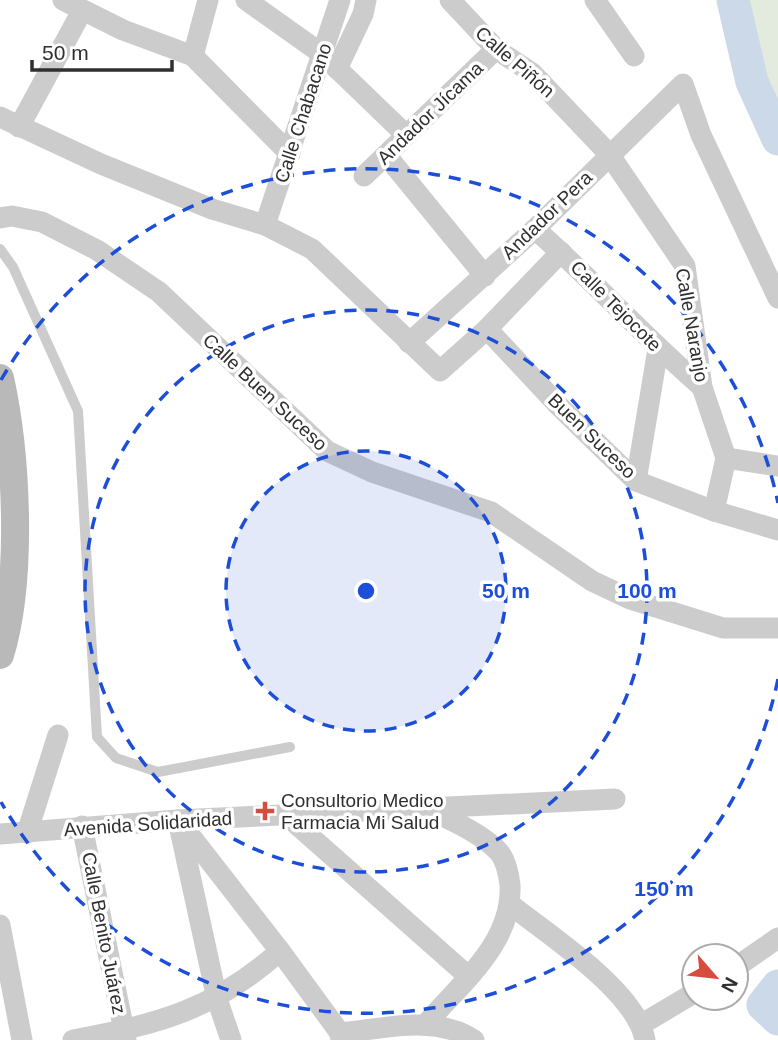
<svg xmlns="http://www.w3.org/2000/svg" width="778" height="1040" viewBox="0 0 778 1040" font-family="Arial,sans-serif">
	<rect width="100%" height="100%" fill="#fff"/>
	<path fill="#e2ebde" d="M719,0H778V113L723,4Z"/>
	<g fill="none" stroke-linecap="round" stroke-linejoin="round">
		<g stroke="#cbd9e9" stroke-width="33">
			<path d="M733,0L752,82L778,139"/>
			<path d="M778,986L763,1005L778,1019"/>
		</g>
		<path stroke="#ccc" stroke-width="10" d="M0,249L13,267L78,411L97,737L116,758L158,772L290,747"/>
		<g stroke="#ccc" stroke-width="21">
			<path d="M63,0L123,30L193,56L290,154"/>
			<path d="M246,0L322,54L406,135"/>
			<path d="M450,0L496,49L532,73L609,154L685,266L702,387L726,458L714,511"/>
			<path d="M595,0L634,56"/>
			<path d="M193,56L208,0"/>
			<path d="M337,69L363,14L366,0"/>
			<path d="M0,117L101,164L212,209L265,225L312,249L440,371L487,329L561,252"/>
			<path d="M19,127L82,11"/>
			<path d="M386,155L485,276"/>
			<path d="M364,176L496,49"/>
			<path d="M0,218L12,216L42,222L97,250L159,292L327,451L372,472L491,512L592,581L630,599L723,628H778"/>
			<path d="M265,225L340,0"/>
			<path d="M535,229C593,280 644,337 702,387"/>
			<path d="M487,329L559,406L636,481L714,511L778,530"/>
			<path d="M409,343L535,229L683,84L701,135L778,298"/>
			<path d="M726,458L778,466"/>
			<path d="M636,481L658,349"/>
			<path d="M287,816L468,976"/>
			<path d="M178,820L280,951L340,1033L341,1040"/>
			<path d="M179,825L217,999L231,1040"/>
			<path d="M82,826L126,1040"/>
			<path d="M27,833L58,735"/>
			<path d="M0,834L178,820L615,799"/>
			<path d="M511,905C550,936 636,991 645,1040"/>
			<path d="M0,925L22,1040"/>
			<path d="M736,967L778,938"/>
			<path d="M426,1024C461,983 513,943 510,885C509,874 505,857 497,850C478,831 451,821 427,808"/>
			<path d="M642,1024L694,993"/>
			<path d="M340,1033C383,1029 435,1014 474,1040"/>
			<path d="M73,1040C158,1024 214,1010 280,951"/>
		</g>
		<path stroke="#b9b9b9" stroke-width="28" d="M0,378C17,456 23,579 0,655"/>
	</g>
	<circle cx="366" cy="591" r="140" fill="#1d4ed8" fill-opacity=".12"/>
	<g fill="none" stroke="#1d4ed8" stroke-width="3.5" stroke-dasharray="12 9">
		<circle cx="366" cy="591" r="140"/>
		<circle cx="366" cy="591" r="281"/>
		<path d="M778 679A421 421 0 0 1 1 802M1 380A421 421 0 0 1 778 503"/>
	</g>
	<path fill="#d64d40" stroke="#fff" stroke-width="2.5" d="M261.5 800.5h7v7h7v7h-7v7h-7v-7h-7v-7h7z"/>
	<g text-anchor="middle" dominant-baseline="central" stroke-width="7" stroke-linejoin="round" paint-order="stroke">
		<g font-size="19" fill="#2f2f2f" stroke="#fff">
			<text transform="translate(515 62) rotate(41)">Calle Piñón</text>
			<text transform="translate(303 113) rotate(-72)">Calle Chabacano</text>
			<text transform="translate(430 113) rotate(-44)">Andador Jícama</text>
			<text transform="translate(547 215) rotate(-44)">Andador Pera</text>
			<text transform="translate(616 306) rotate(45)">Calle Tejocote</text>
			<text transform="translate(692 325) rotate(80)">Calle Naranjo</text>
			<text transform="translate(265 392) rotate(43)">Calle Buen Suceso</text>
			<text transform="translate(592 436) rotate(44)">Buen Suceso</text>
			<text transform="translate(148 824) rotate(-4)">Avenida Solidaridad</text>
			<text transform="translate(104 933) rotate(79)">Calle Benito Juárez</text>
		</g>
		<g font-size="19" fill="#2f2f2f" stroke="#fff" text-anchor="start">
			<text x="281" y="800">Consultorio Medico<tspan x="281" dy="22">Farmacia Mi Salud</tspan></text>
		</g>
	</g>
	<circle cx="366" cy="591" r="10" fill="#1d4ed8" stroke="#fff" stroke-width="3.5"/>
	<g font-size="21" text-anchor="middle" font-weight="bold" fill="#1d4ed8" stroke="#fff" stroke-width="7" stroke-linejoin="round" paint-order="stroke">
		<text x="506" y="598">50 m</text>
		<text x="647" y="598">100 m</text>
		<text x="664" y="896">150 m</text>
	</g>
	<g transform="translate(715 977) rotate(118)"><circle r="33" fill="#ffffff" stroke="#acacac" stroke-width="2"/>
	<path d="M0-5L12 26L0 18L-12 26Z" fill="#d64d40"/>
	<text y="-10" font-size="19" font-weight="bold" text-anchor="middle" fill="#2f2f2f">N</text>
	</g>
	<path d="M32 60v10h140v-10" fill="none" stroke="#2f2f2f" stroke-width="3.5"/>
	<text x="42" y="60" font-size="21" fill="#2f2f2f" stroke="#ffffff" stroke-width="5" paint-order="stroke">50 m</text>
</svg>
